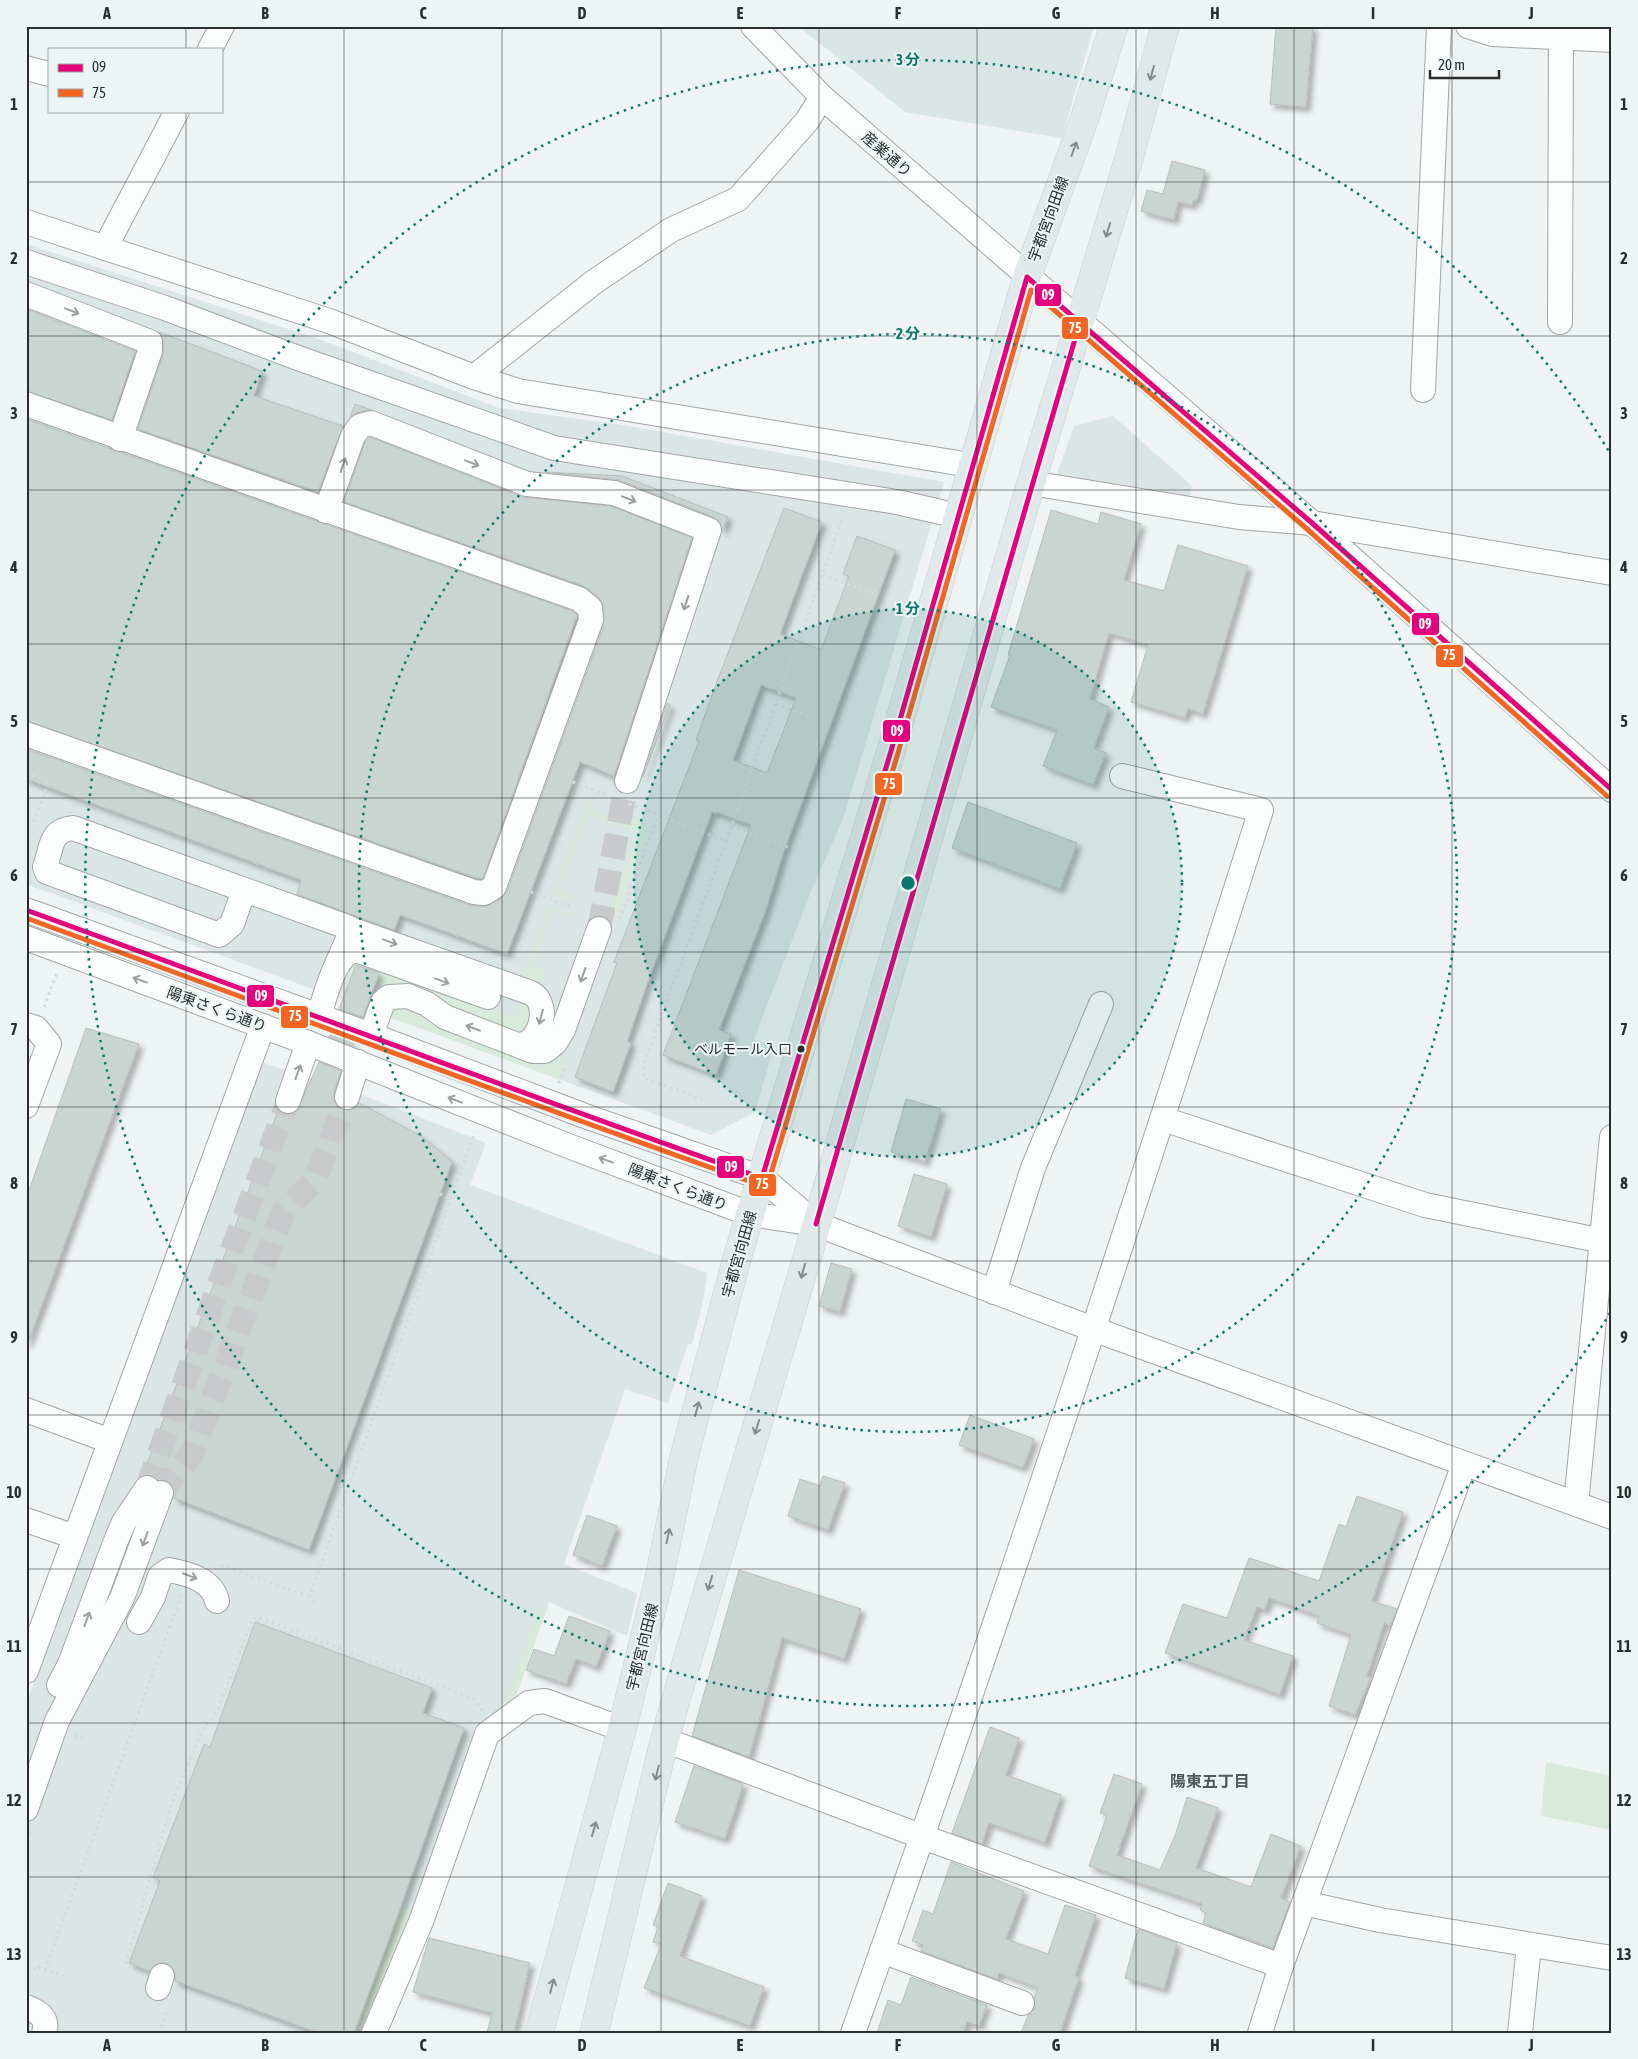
<svg xmlns="http://www.w3.org/2000/svg" width="1638" height="2059" viewBox="0 0 1638 2059" font-family="'Asap Condensed','Noto Sans JP',sans-serif">
	<defs>
		<filter id="shadow"><feDropShadow dx="4.5" dy="4.5" stdDeviation="2.5" flood-color="#0004"/></filter>
	</defs>
	<rect width="100%" height="100%" fill="#eef3f3"/>
	<g fill="#dae5e5">
		<path d="M798,26H1094L1062,138L905,112Z"/>
		<path d="M26,244L319,339L499,408L623,425L944,482L843,819L810,894L754,1039L774,1047L755,1112L711,1135L26,884Z"/>
		<path d="M1113,416L1192,486L1189,498L1056,477L1074,426Z"/>
		<path d="M261,1062L360,1094L486,1143L470,1185L707,1273L703,1302L692,1344H688L668,1403L625,1389L564,1564L637,1593L627,1636L549,1602L512,1707L367,2033H26V1704Z"/>
	</g>
	<g fill="#d7eadb">
		<path d="M588,801L591,802L589,809L630,824L633,818L642,821L646,835L617,917L596,910L598,906L609,910L638,833L588,814L559,891L575,898L573,901L554,894Z"/>
		<path d="M550,906L570,913L569,916L552,910L532,965L547,971L543,981L539,983L523,979Z"/>
		<path d="M349,960L514,1018L520,999L533,1009L523,1034L512,1036L406,985H381L349,974L346,972Z"/>
		<path d="M407,1004L443,1028L538,1065L551,1066L564,1056H567L561,1080L386,1015L390,1007Z"/>
		<path d="M548,1606L512,1707L500,1716L540,1607Z"/>
		<path d="M1546,1762L1612,1776V1830L1541,1816Z"/>
		<path d="M401,1906L417,1911L367,2033H354Z"/>
	</g>
	<g fill="#c9d5d1" stroke="#b9bdbd" fill-rule="evenodd" filter="url(#shadow)">
		<path d="M1276,26H1313L1306,107L1270,104Z"/>
		<path d="M1172,161L1205,170L1197,200H1194L1192,205L1178,202L1174,220L1141,211L1147,190L1163,194Z"/>
		<path d="M26,309L135,351L112,420L26,391Z"/>
		<path d="M159,332L262,371L254,396L343,426L318,492L138,429L163,355L164,341Z"/>
		<path d="M355,404L371,410L356,413L350,417Z"/>
		<path d="M26,419L572,611L577,615L483,878H477L26,721Z"/>
		<path d="M370,437L522,497L611,506L692,538L614,776L580,762L507,954L400,915L394,930L361,918L297,894L301,880L26,779V749L469,905L483,907L502,898L507,892L604,625V606L599,598L584,586L344,502L365,442Z"/>
		<path d="M545,472L622,476L728,517L722,532L720,522L714,517L619,480Z"/>
		<path d="M784,508L822,522L780,634L821,650L849,576L843,574L857,536L895,550L783,854L766,910L719,1030L731,1034L716,1075L663,1055L751,825L716,812V814L712,812L647,984L627,1042L631,1043L613,1092L575,1077L617,963L614,962L699,741L696,740L718,679ZM761,685L796,698L767,773L733,760Z"/>
		<path d="M1051,510L1098,524L1101,512L1141,524L1124,580L1164,591L1178,545L1248,566L1203,714L1188,709L1185,718L1131,702L1148,645L1109,633L1090,699L1109,707L1094,748L1106,753L1093,785L1043,766L1057,730L991,707L1010,655H1008Z"/>
		<path d="M667,703L670,705L643,777Z"/>
		<path d="M968,802L1077,843L1060,889L952,848Z"/>
		<path d="M356,965L379,973L363,1017L339,1009Z"/>
		<path d="M86,1028L139,1044L28,1343H26V1199Z"/>
		<path d="M330,1035L354,1043L353,1046L329,1037Z"/>
		<path d="M319,1062L341,1071L334,1093V1100L337,1107L350,1110L359,1103L421,1136L452,1162L309,1550L174,1498V1490L171,1484L148,1474L143,1475L278,1111L290,1115L297,1111Z"/>
		<path d="M906,1099L941,1109L925,1162L891,1152Z"/>
		<path d="M914,1174L947,1184L931,1237L898,1226Z"/>
		<path d="M831,1263L852,1269L840,1312L819,1306Z"/>
		<path d="M970,1415L1034,1439L1023,1468L959,1445Z"/>
		<path d="M823,1476L845,1483L828,1530L788,1516L800,1479L820,1486Z"/>
		<path d="M1357,1496L1403,1512L1372,1601L1397,1609L1390,1626L1384,1623L1367,1676L1371,1678L1355,1715L1329,1706L1351,1635L1317,1623L1319,1616L1269,1598L1265,1610L1257,1607L1244,1640L1293,1656L1280,1695L1165,1653L1183,1604L1227,1618L1249,1558L1319,1581L1339,1524L1346,1527Z"/>
		<path d="M587,1515L617,1526L602,1566L573,1555Z"/>
		<path d="M739,1570L861,1609L844,1659L782,1638L749,1757L692,1736Z"/>
		<path d="M569,1616L610,1631L596,1667L576,1659L566,1684L526,1670L534,1649L554,1656Z"/>
		<path d="M255,1622L432,1688L423,1713L464,1728L401,1906L354,2033H319L175,1981V1973L172,1967L166,1963H159L149,1971L129,1963L160,1881L153,1878L204,1744L210,1747Z"/>
		<path d="M990,1727L1019,1738L1006,1775L1061,1795L1045,1843L989,1823L982,1844L952,1833Z"/>
		<path d="M694,1766L741,1783L743,1786L725,1839L675,1822Z"/>
		<path d="M1114,1774L1142,1784L1117,1855L1160,1870L1176,1833L1187,1797L1218,1808L1196,1868L1251,1887L1271,1834L1301,1846L1281,1898L1290,1902L1273,1948L1203,1923L1206,1913L1200,1910L1202,1904L1089,1866L1107,1815L1100,1813Z"/>
		<path d="M951,1862L1024,1891L1006,1939L1048,1954L1065,1905L1096,1915L1075,1976L1079,1978L1060,2033H1021L1028,2015L1035,2008L1034,1998L1038,1988L999,1973L997,1979L921,1951L923,1945L912,1941L923,1910L933,1914Z"/>
		<path d="M668,1883L702,1896L680,1956L764,1987L750,2026L644,1988L661,1944L653,1942L658,1927L653,1925Z"/>
		<path d="M1138,1929L1177,1943L1164,1989L1125,1978Z"/>
		<path d="M429,1938L530,1963L514,2033H487L492,2013L413,1992Z"/>
		<path d="M911,1977L987,2005L979,2026L967,2022L963,2033H877L888,2000L901,2005Z"/>
	</g>
	<g fill="none" stroke-linecap="round" stroke-linejoin="round">
		<g stroke="#c7cbcb" stroke-width="24" stroke-dasharray="24 12" stroke-linecap="butt">
			<path d="M599,929L627,781"/>
			<path d="M147,1488L221,1279L288,1101"/>
			<path d="M161,1493L193,1452L284,1210L315,1181L347,1097"/>
		</g>
		<defs>
			<g id="minor">
				<path d="M753,26L822,97L1312,523L1612,790"/>
				<path d="M1468,26L1493,34L1612,40"/>
				<path d="M210,49L222,26"/>
				<path d="M26,68L49,74"/>
				<path d="M26,222L329,321L474,377L518,391L958,463L972,468"/>
				<path d="M105,248L177,111"/>
				<path d="M26,262L165,308L298,358L554,448L897,502L958,516"/>
				<path d="M26,294L150,342V351L120,439"/>
				<path d="M1560,322L1561,37"/>
				<path d="M474,377L594,282L671,230L738,199L807,121L822,97"/>
				<path d="M1423,390L1439,26"/>
				<path d="M26,404L579,599L590,608L591,620L494,887L484,893L474,892L26,734"/>
				<path d="M1031,483L1239,517L1312,523L1612,573"/>
				<path d="M326,511L353,436L360,426L371,423L527,484L614,493L709,530L627,781"/>
				<path d="M244,890L232,924L219,935L47,872L45,867C52,847 50,830 73,828L342,925L356,931"/>
				<path d="M26,910L371,1035L585,1116L762,1178L816,1224"/>
				<path d="M26,938L308,1043L571,1147L750,1214L816,1224L1093,1329L1612,1517"/>
				<path d="M334,971L351,932L356,931L531,993C548,1002 543,1031 530,1041C527,1044 523,1044 519,1045"/>
				<path d="M319,1016C325,997 334,953 356,950L488,997"/>
				<path d="M26,1025L36,1028L49,1044L26,1106"/>
				<path d="M371,1035L383,1002L389,997L408,996L427,1004L445,1017L533,1051H545L555,1043L563,1030L599,929"/>
				<path d="M347,1097L358,1062"/>
				<path d="M288,1101L308,1043"/>
				<path d="M1163,1119L1425,1205L1603,1241"/>
				<path d="M994,1292L1033,1168L1101,1004"/>
				<path d="M26,1410L110,1441"/>
				<path d="M1576,1504L1612,1137"/>
				<path d="M26,1520L75,1537"/>
				<path d="M139,1622L153,1597L160,1576L169,1570C190,1574 212,1580 217,1601"/>
				<path d="M26,1671L263,1026"/>
				<path d="M59,1685L70,1664L117,1538L124,1522L147,1488"/>
				<path d="M664,1742L681,1746L923,1837L1281,1966"/>
				<path d="M26,1809L57,1721L122,1598L161,1493"/>
				<path d="M1304,1903L1380,1920L1612,1958"/>
				<path d="M882,1951L1022,2003"/>
				<path d="M158,1988L162,1976"/>
				<path d="M26,2007C39,2012 49,2018 44,2033"/>
				<path d="M374,2033L422,1919L487,1734L529,1703L545,1701L622,1729"/>
				<path d="M853,2033C997,1628 1131,1220 1261,810L1122,776"/>
				<path d="M1260,2033L1281,1966L1464,1464"/>
				<path d="M1520,2033L1529,1945"/>
			</g>
			<g id="major">
				<path d="M539,2033L622,1729L659,1579L684,1457L737,1258L891,751L1027,277L1083,123L1114,26"/>
				<path d="M594,2033L664,1742L686,1664L802,1275L1031,483L1128,162L1165,26"/>
			</g>
		</defs>
		<use href="#minor" stroke="#a3a6a6" stroke-width="26"/>
		<use href="#major" stroke="#cacdcd" stroke-width="29"/>
		<g stroke="#d8d9d9" stroke-width="3" stroke-dasharray="2.5 4" stroke-linecap="butt">
			<path d="M823,575L877,595"/>
			<path d="M776,704L831,724"/>
			<path d="M26,773L49,782L32,826"/>
			<path d="M573,782L609,796"/>
			<path d="M629,804L726,841L643,1066L644,1078L707,1101"/>
			<path d="M731,826L788,847"/>
			<path d="M726,841L842,520"/>
			<path d="M531,892L574,908"/>
			<path d="M620,919L658,815"/>
			<path d="M44,1007L57,973"/>
			<path d="M559,1083L566,1065"/>
			<path d="M440,1194L451,1199"/>
			<path d="M221,1565L305,1595H310"/>
			<path d="M315,1603L310,1595L475,1132"/>
			<path d="M75,1736L84,1737"/>
			<path d="M26,1840L30,1831"/>
			<path d="M131,1968L126,1964L171,1806L201,1732L217,1712L253,1618H260L461,1694L473,1699L483,1711"/>
			<path d="M34,1970L36,1966L64,1976"/>
			<path d="M45,1970L181,1596"/>
			<path d="M159,2033L167,2009"/>
		</g>
		<use href="#minor" stroke="#fcfdfd" stroke-width="24"/>
		<use href="#major" stroke="#e0e9ea" stroke-width="28"/>
		<defs>
			<g id="bus-1">
				<path d="M26,910C272,999 516,1092 762,1178L891,751L1027,277L1312,523L1612,790"/>
				<path d="M816,1224L1080,322"/>
			</g>
			<path id="bus-2" d="M26,918C271,1007 514,1099 760,1185L766,1184L769,1180L898,753L1031,290L1307,529L1607,796"/>
		</defs>
		<use href="#bus-1" stroke="#ecf5f5" stroke-width="9"/>
		<use href="#bus-2" stroke="#ecf5f5" stroke-width="9"/>
		<use href="#bus-1" stroke="#e5007d" stroke-width="5"/>
		<use href="#bus-2" stroke="#f26522" stroke-width="5"/>
	</g>
	<defs><path id="oneway-shaft" d="M-6 0H5M1.5-3L5.5 0L1.5 3" fill="none" stroke-width="1.6" stroke-linecap="round" stroke-linejoin="round" transform="scale(1.25)"/></defs>
	<g stroke="#848b8b">
		<use href="#oneway-shaft" transform="translate(1152 73) rotate(105)"/>
		<use href="#oneway-shaft" transform="translate(1074 149) rotate(-70)"/>
		<use href="#oneway-shaft" transform="translate(1108 230) rotate(107)"/>
		<use href="#oneway-shaft" transform="translate(803 1271) rotate(106)"/>
		<use href="#oneway-shaft" transform="translate(697 1409) rotate(-75)"/>
		<use href="#oneway-shaft" transform="translate(757 1427) rotate(107)"/>
		<use href="#oneway-shaft" transform="translate(668 1536) rotate(-78)"/>
		<use href="#oneway-shaft" transform="translate(710 1583) rotate(107)"/>
		<use href="#oneway-shaft" transform="translate(657 1773) rotate(103)"/>
		<use href="#oneway-shaft" transform="translate(594 1829) rotate(-74)"/>
		<use href="#oneway-shaft" transform="translate(552 1986) rotate(-75)"/>
	</g>
	<g stroke="#9d9f9f">
		<use href="#oneway-shaft" transform="translate(72 311) rotate(21)"/>
		<use href="#oneway-shaft" transform="translate(472 463) rotate(21)"/>
		<use href="#oneway-shaft" transform="translate(343 465) rotate(-71)"/>
		<use href="#oneway-shaft" transform="translate(629 499) rotate(21)"/>
		<use href="#oneway-shaft" transform="translate(686 603) rotate(108)"/>
		<use href="#oneway-shaft" transform="translate(390 942) rotate(20)"/>
		<use href="#oneway-shaft" transform="translate(583 975) rotate(109)"/>
		<use href="#oneway-shaft" transform="translate(140 980) rotate(-160)"/>
		<use href="#oneway-shaft" transform="translate(442 981) rotate(20)"/>
		<use href="#oneway-shaft" transform="translate(541 1017) rotate(104)"/>
		<use href="#oneway-shaft" transform="translate(473 1028) rotate(-159)"/>
		<use href="#oneway-shaft" transform="translate(298 1072) rotate(-70)"/>
		<use href="#oneway-shaft" transform="translate(455 1100) rotate(-159)"/>
		<use href="#oneway-shaft" transform="translate(606 1160) rotate(-160)"/>
		<use href="#oneway-shaft" transform="translate(145 1539) rotate(111)"/>
		<use href="#oneway-shaft" transform="translate(190 1576) rotate(21)"/>
		<use href="#oneway-shaft" transform="translate(87 1619) rotate(-70)"/>
	</g>
	<path fill="none" stroke="#292d2c" stroke-width="1" stroke-opacity="0.55" d="M186,26V49M344,26V2033M502,26V2033M661,26V2033M819,26V2033M977,26V2033M1136,26V2033M1294,26V2033M1452,26V2033M186,111V2033M26,182H1612M26,336H1612M26,490H1612M26,644H1612M26,798H1612M26,952H1612M26,1107H1612M26,1261H1612M26,1415H1612M26,1569H1612M26,1723H1612M26,1877H1612"/>
	<circle cx="908" cy="883" r="274" fill="#0f766e" fill-opacity=".12"/>
	<g fill="none" stroke="#0f766e" stroke-width="2.5" stroke-dasharray="2.5 5">
		<circle cx="908" cy="883" r="274"/>
		<circle cx="908" cy="883" r="549"/>
		<path d="M1610 1313A823 823 0 1 1 1610 453"/>
	</g>
	<circle fill="#292d2c" stroke="#ecf5f5" stroke-width="2" cx="801" cy="1049" r="4.5"/>
	<g text-anchor="middle" dominant-baseline="central" stroke-width="4" stroke-linejoin="round" paint-order="stroke">
		<g font-size="14" fill="#292d2c" stroke="#ecf5f5" text-anchor="end">
			<text x="792" y="1049">ベルモール入口</text>
		</g>
		<g font-size="15" fill="#292d2c" stroke="#ecf5f5">
			<text transform="translate(887 154) rotate(41)">産業通り</text>
			<text transform="translate(1048 219) rotate(-70)">宇都宮向田線</text>
			<text transform="translate(217 1009) rotate(20)">陽東さくら通り</text>
			<text transform="translate(678 1187) rotate(21)">陽東さくら通り</text>
			<text transform="translate(739 1254) rotate(-74)">宇都宮向田線</text>
			<text transform="translate(642 1647) rotate(-76)">宇都宮向田線</text>
		</g>
		<g font-size="16" font-weight="bold" fill="#515858" stroke="#ecf5f5">
			<text x="1210" y="1781">陽東五丁目</text>
		</g>
	</g>
	<circle cx="908" cy="883" r="8" fill="#0f766e" stroke="#ecf5f5" stroke-width="2.5"/>
	<g font-size="15" text-anchor="middle" font-weight="bold" fill="#0f766e" stroke="#ecf5f5" stroke-width="4" stroke-linejoin="round" paint-order="stroke">
		<text x="908" y="65">3 分</text>
		<text x="908" y="339">2 分</text>
		<text x="908" y="614">1 分</text>
	</g>
	<g stroke="#ecf5f5" stroke-width="2">
		<rect x="1034" y="283" width="28" height="24" rx="5" fill="#e5007d"/>
		<rect x="1061" y="316" width="28" height="24" rx="5" fill="#f26522"/>
		<rect x="1411" y="612" width="29" height="24" rx="5" fill="#e5007d"/>
		<rect x="1435" y="644" width="29" height="24" rx="5" fill="#f26522"/>
		<rect x="882" y="719" width="29" height="24" rx="5" fill="#e5007d"/>
		<rect x="874" y="772" width="29" height="24" rx="5" fill="#f26522"/>
		<rect x="246" y="984" width="29" height="24" rx="5" fill="#e5007d"/>
		<rect x="280" y="1005" width="29" height="24" rx="5" fill="#f26522"/>
		<rect x="716" y="1155" width="29" height="24" rx="5" fill="#e5007d"/>
		<rect x="748" y="1173" width="29" height="24" rx="5" fill="#f26522"/>
	</g>
	<g font-size="14" text-anchor="middle" font-weight="bold" fill="#fff">
		<text x="1048" y="300">09</text>
		<text x="1075" y="333">75</text>
		<text x="1425" y="629">09</text>
		<text x="1449" y="660">75</text>
		<text x="897" y="736">09</text>
		<text x="889" y="789">75</text>
		<text x="261" y="1001">09</text>
		<text x="295" y="1021">75</text>
		<text x="731" y="1172">09</text>
		<text x="762" y="1189">75</text>
	</g>
	<rect width="1638" height="2059" fill="none" stroke="#ecf5f5" stroke-width="55"/>
	<rect x="48" y="48" width="175" height="65" fill="#ecf5f5" stroke="#9ea5a5"/>
	<rect x="58" y="64" width="25" height="8" fill="#e5007d" stroke="#9ea5a5"/>
	<text x="92" y="72" font-size="15" fill="#292d2c">09</text>
	<rect x="58" y="89" width="25" height="8" fill="#f26522" stroke="#9ea5a5"/>
	<text x="92" y="98" font-size="15" fill="#292d2c">75</text>
	<path d="M1430 70v8h69v-8" fill="none" stroke="#292d2c" stroke-width="2.5"/>
	<text x="1438" y="70" font-size="15" fill="#292d2c" stroke="#ecf5f5" stroke-width="4" paint-order="stroke">20 m</text>
	<rect x="28" y="28" width="1582" height="2004" fill="none" stroke="#292d2c" stroke-width="2"/>
	<g font-size="16" text-anchor="middle" font-weight="bold" fill="#292d2c">
		<text x="107" y="19">A</text>
		<text x="265" y="19">B</text>
		<text x="423" y="19">C</text>
		<text x="582" y="19">D</text>
		<text x="740" y="19">E</text>
		<text x="898" y="19">F</text>
		<text x="1056" y="19">G</text>
		<text x="1215" y="19">H</text>
		<text x="1373" y="19">I</text>
		<text x="1531" y="19">J</text>
		<text x="14" y="110">1</text>
		<text x="1624" y="110">1</text>
		<text x="14" y="264">2</text>
		<text x="1624" y="264">2</text>
		<text x="14" y="419">3</text>
		<text x="1624" y="419">3</text>
		<text x="14" y="573">4</text>
		<text x="1624" y="573">4</text>
		<text x="14" y="727">5</text>
		<text x="1624" y="727">5</text>
		<text x="14" y="881">6</text>
		<text x="1624" y="881">6</text>
		<text x="14" y="1035">7</text>
		<text x="1624" y="1035">7</text>
		<text x="14" y="1189">8</text>
		<text x="1624" y="1189">8</text>
		<text x="14" y="1343">9</text>
		<text x="1624" y="1343">9</text>
		<text x="14" y="1498">10</text>
		<text x="1624" y="1498">10</text>
		<text x="14" y="1652">11</text>
		<text x="1624" y="1652">11</text>
		<text x="14" y="1806">12</text>
		<text x="1624" y="1806">12</text>
		<text x="14" y="1960">13</text>
		<text x="1624" y="1960">13</text>
		<text x="107" y="2051">A</text>
		<text x="265" y="2051">B</text>
		<text x="423" y="2051">C</text>
		<text x="582" y="2051">D</text>
		<text x="740" y="2051">E</text>
		<text x="898" y="2051">F</text>
		<text x="1056" y="2051">G</text>
		<text x="1215" y="2051">H</text>
		<text x="1373" y="2051">I</text>
		<text x="1531" y="2051">J</text>
	</g>
</svg>
